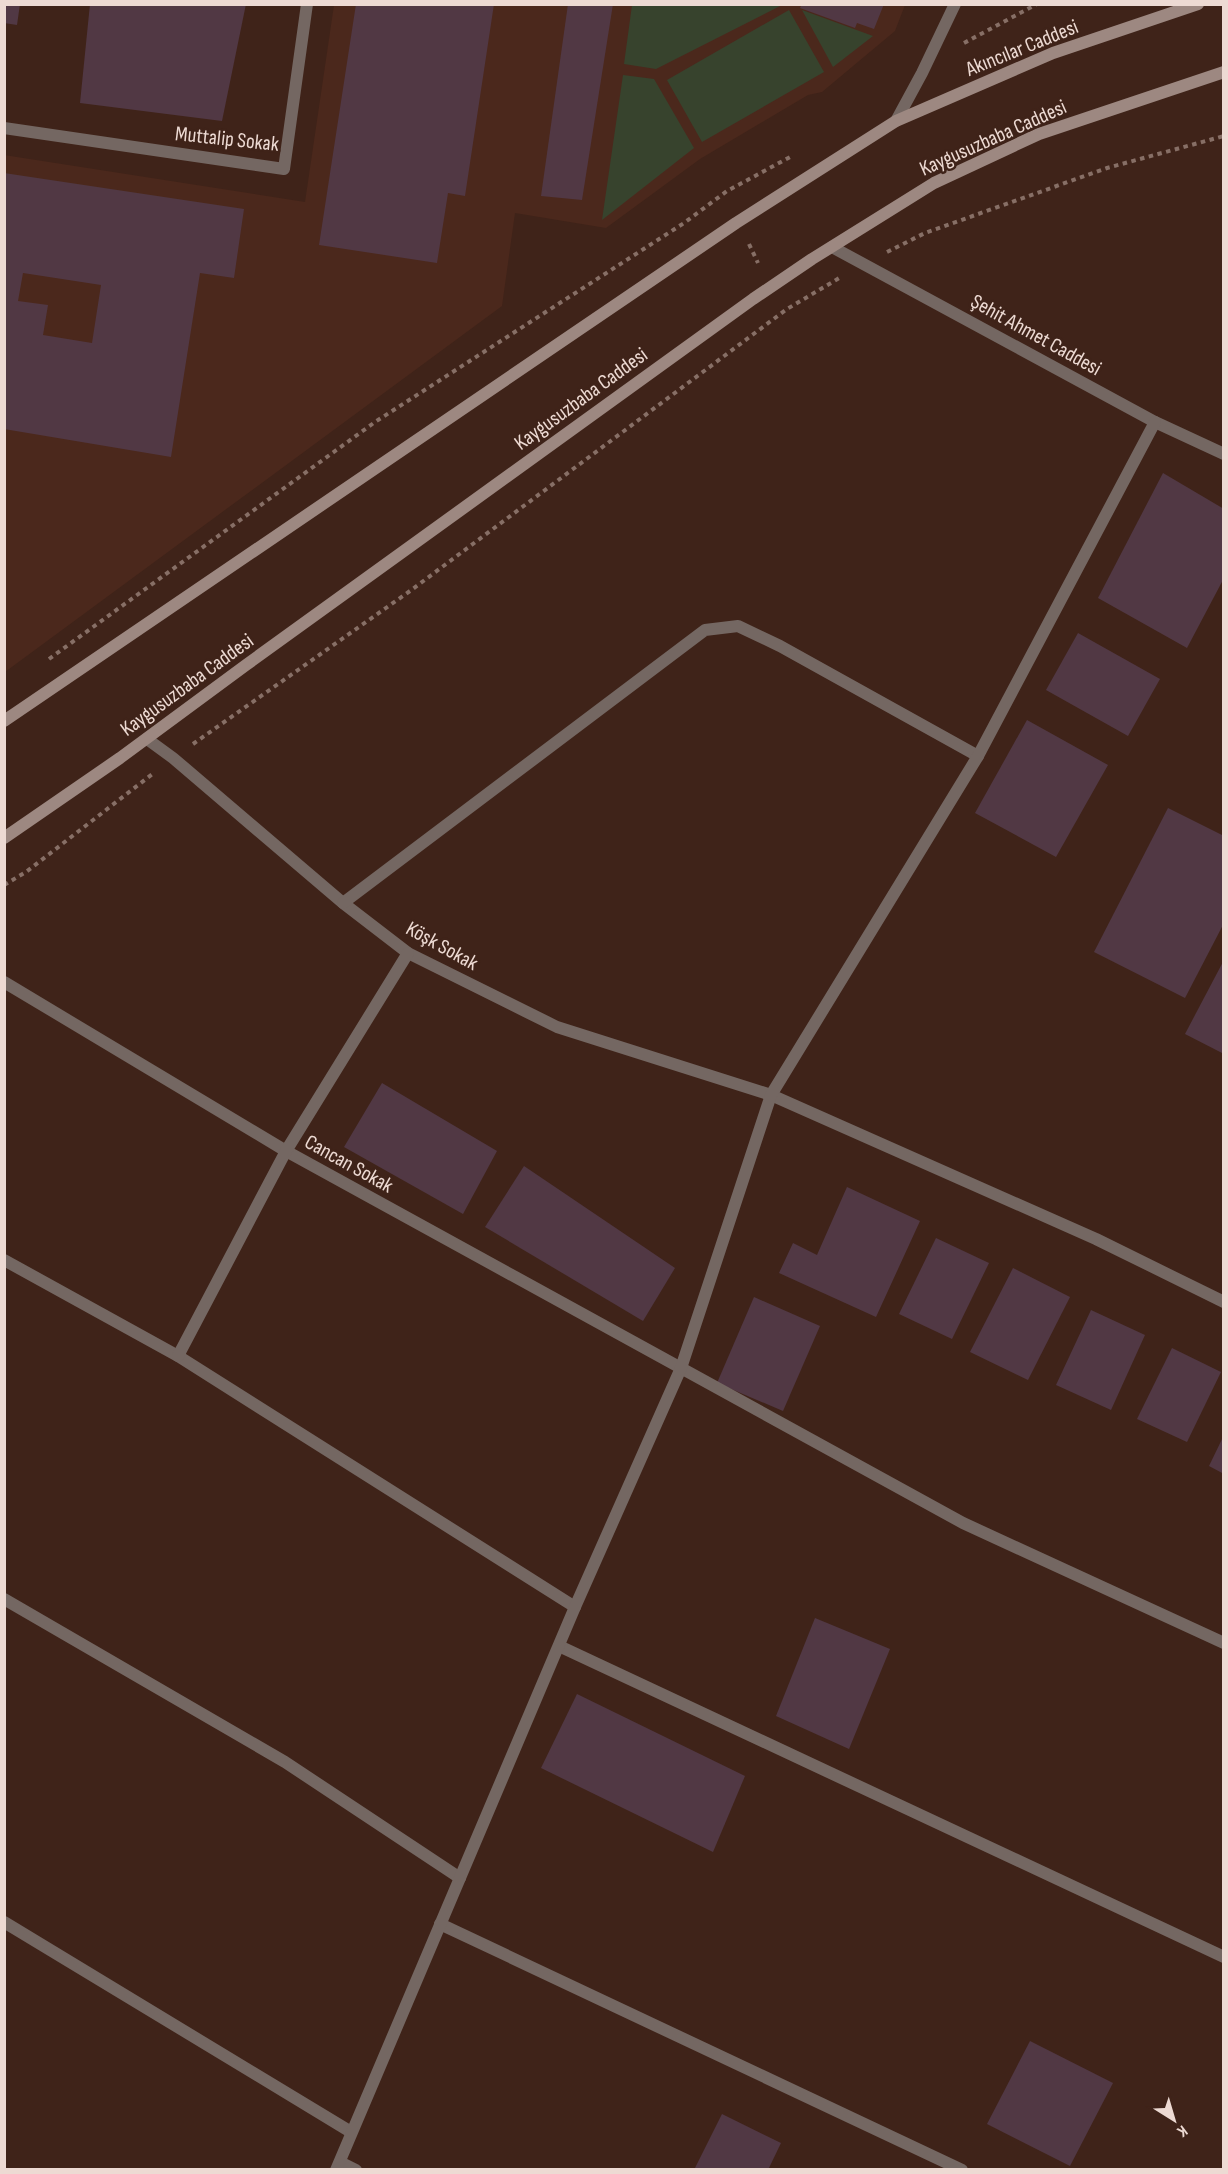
<svg xmlns="http://www.w3.org/2000/svg" width="1228" height="2174" viewBox="0 0 1228 2174" font-family="'Sofia Sans Condensed',sans-serif">
	<rect width="100%" height="100%" fill="#3f2319"/>
	<path fill="#4b281c" d="M334,5H905L895,31L822,92L808,95L700,159L606,228L515,213L502,306L5,672L4,155L305,202Z"/>
	<g fill="#37432d">
		<path d="M632,5V4L782,5L656,69L624,64Z"/>
		<path d="M789,10L824,72L702,142L667,80Z"/>
		<path d="M802,10L873,36L833,67Z"/>
		<path d="M623,75L654,79L694,148L602,220Z"/>
	</g>
	<g fill="#513844" fill-rule="evenodd">
		<path d="M4,4H20L17,25L4,23Z"/>
		<path d="M90,4H246L222,121L80,103Z"/>
		<path d="M356,4H494L465,196L448,193L437,263L319,245Z"/>
		<path d="M568,4H613L582,200L541,196Z"/>
		<path d="M802,4H884L874,29L857,23L855,28L800,8Z"/>
		<path d="M4,173L244,209L234,278L200,273L171,457L4,429ZM23,273L101,285L92,343L43,335L48,305L18,301Z"/>
		<path d="M1163,473L1224,509V578L1187,648L1098,598Z"/>
		<path d="M1078,633L1160,679L1128,736L1046,690Z"/>
		<path d="M1027,720L1108,765L1056,857L975,813Z"/>
		<path d="M1168,808L1224,836V923L1185,998L1094,952Z"/>
		<path d="M1224,960V1054L1185,1034Z"/>
		<path d="M382,1083L497,1151L463,1214L344,1147Z"/>
		<path d="M524,1166L675,1268L643,1321L485,1227Z"/>
		<path d="M847,1187L920,1221L876,1317L779,1273L793,1243L817,1255Z"/>
		<path d="M936,1238L989,1263L952,1339L899,1314Z"/>
		<path d="M1013,1268L1070,1297L1028,1380L970,1352Z"/>
		<path d="M754,1297L820,1326L783,1411L717,1383Z"/>
		<path d="M1091,1310L1145,1335L1111,1410L1056,1385Z"/>
		<path d="M1172,1348L1221,1372L1187,1442L1137,1419Z"/>
		<path d="M1224,1435V1474L1209,1466Z"/>
		<path d="M815,1618L890,1649L849,1749L776,1716Z"/>
		<path d="M577,1694L745,1776L713,1852L541,1768Z"/>
		<path d="M1030,2041L1113,2083L1070,2166L987,2124Z"/>
		<path d="M722,2114L781,2143L768,2170H694Z"/>
	</g>
	<g fill="none" stroke-linecap="round" stroke-linejoin="round">
		<g stroke="#876f66" stroke-width="4" stroke-dasharray="4.5 4.5" stroke-linecap="butt">
			<path d="M964,43L1037,4"/>
			<path d="M749,244L758,263"/>
			<path d="M887,252L925,233L1107,168L1224,136"/>
			<path d="M49,659L375,422L684,223L727,191L792,156"/>
			<path d="M193,744L410,591L787,309L841,277"/>
			<path d="M4,885L26,872L155,772"/>
		</g>
		<g stroke="#746762" stroke-width="12">
			<path d="M4,128L284,169L307,4"/>
			<path d="M832,247L1155,422L1224,454"/>
			<path d="M147,739L173,758L343,903L408,953L557,1027L771,1095L1096,1239L1224,1302"/>
			<path d="M343,903L705,630L738,626L780,646L978,756"/>
			<path d="M4,982L286,1151L963,1523L1224,1643"/>
			<path d="M4,1260L178,1356L575,1607"/>
			<path d="M178,1356L286,1151L408,953"/>
			<path d="M4,1599L285,1762L460,1878"/>
			<path d="M559,1646L1224,1957"/>
			<path d="M4,1922L351,2132"/>
			<path d="M440,1924L962,2170"/>
			<path d="M340,2162L356,2170"/>
			<path d="M336,2170L575,1607L681,1368L771,1095L978,756L1155,422"/>
		</g>
		<path stroke="#746762" stroke-width="12" d="M896,121L922,73L955,4"/>
		<g stroke="#9d8881" stroke-width="12">
			<path d="M4,721L736,223L896,121L1053,53L1198,4"/>
			<path d="M4,838L120,758L246,665L753,299L812,259L934,183L1039,134L1224,72"/>
		</g>
	</g>
	<g text-anchor="middle" dominant-baseline="central" stroke-width="5" stroke-linejoin="round" paint-order="stroke">
		<g font-size="21" fill="#eddad3" stroke="#3f2319">
			<text transform="translate(1022 48) rotate(-22)">Akıncılar Caddesi</text>
			<text transform="translate(993 138) rotate(-24)">Kaygusuzbaba Caddesi</text>
			<text transform="translate(227 139) rotate(6)">Muttalip Sokak</text>
			<text transform="translate(1036 335) rotate(29)">Şehit Ahmet Caddesi</text>
			<text transform="translate(581 399) rotate(-36)">Kaygusuzbaba Caddesi</text>
			<text transform="translate(187 685) rotate(-36)">Kaygusuzbaba Caddesi</text>
			<text transform="translate(442 946) rotate(29)">Köşk Sokak</text>
			<text transform="translate(349 1164) rotate(29)">Cancan Sokak</text>
		</g>
	</g>
	<rect width="1228" height="2174" fill="none" stroke="#eddad3" stroke-width="12"/>
	<g transform="translate(1174 2120) rotate(143)" stroke="#3f2319" stroke-width="4.5" paint-order="stroke">
	<path d="M0-4.5L10 22L0 15L-10 22Z" fill="#eddad3"/>
	<text y="-9" font-size="16" font-weight="bold" text-anchor="middle" fill="#eddad3">K</text>
	</g>
</svg>
